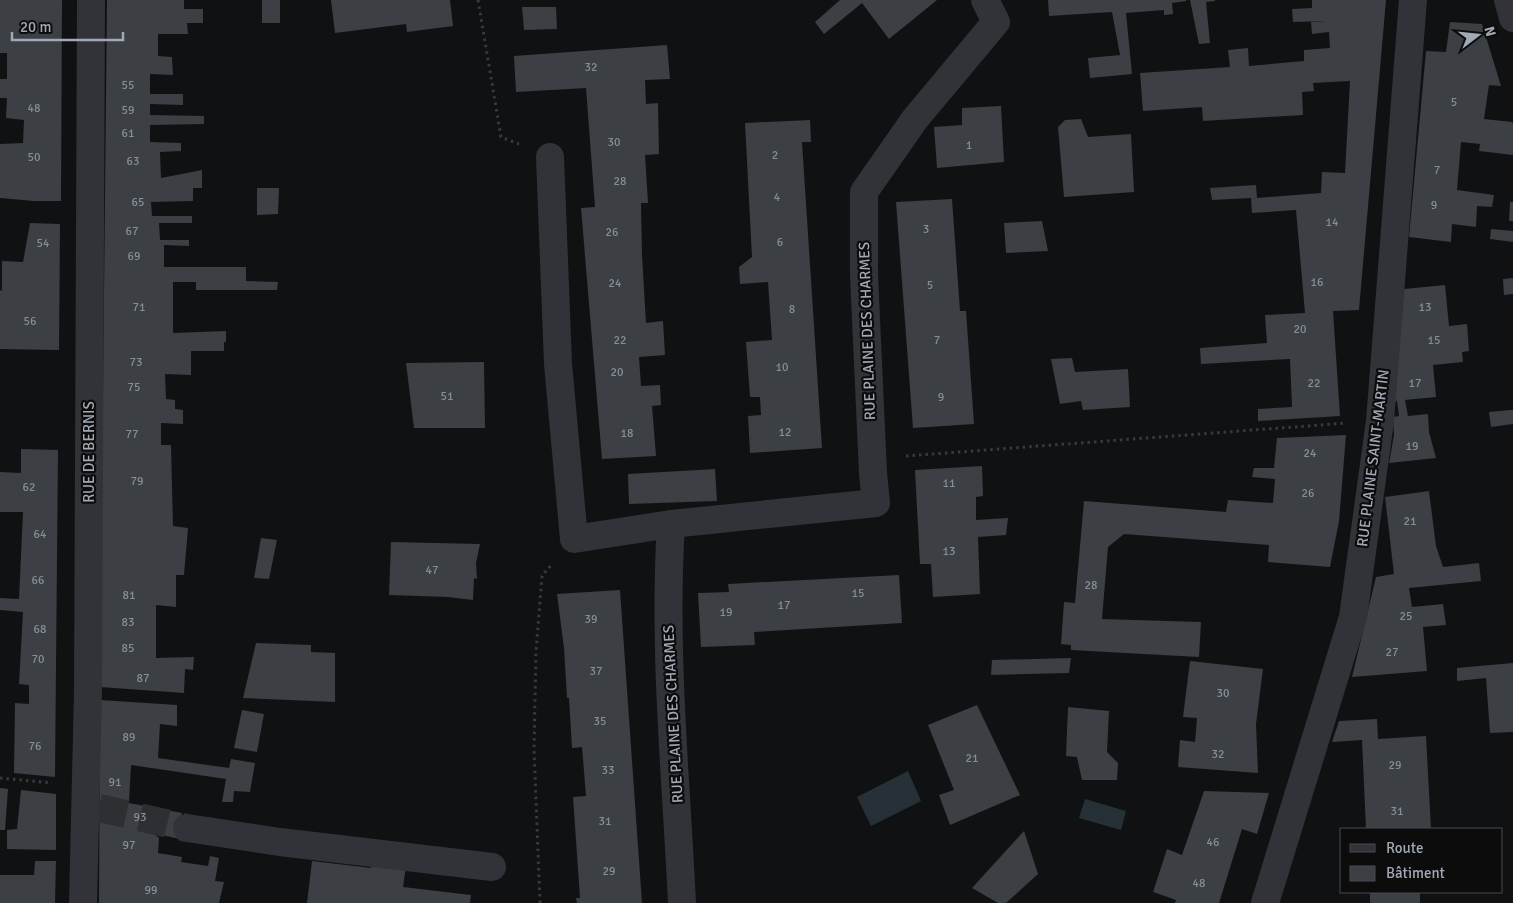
<svg xmlns="http://www.w3.org/2000/svg" width="1513" height="903" viewBox="0 0 1513 903" font-family="Signika,sans-serif">
	<rect width="100%" height="100%" fill="#101112"/>
	<g fill="#263137">
		<path d="M908,771L921,801L871,826L857,797Z"/>
		<path d="M1085,799L1126,811L1121,830L1079,818Z"/>
	</g>
	<g fill="#3c3f43">
		<path d="M0,0H62L61,201H34L0,198V144L23,143L24,120L6,118L7,98H0V79H7V53H0Z"/>
		<path d="M107,0H184V9H203V23H187L188,34H158V56L172,57L173,75L150,74V94H183V105L150,104V115L204,116V124L150,125V142L181,143V151L160,152L161,178L202,170V188H193V201L151,202L152,216H192V223H159L160,240H189V246L164,245V267H246V281L278,282L277,290H196V282H173V333L226,331V342H224V351H191V375L165,374L166,399L175,400V409L183,410V424L161,423V445H171L173,526L188,528L184,575H176V607L156,605V658L194,657L193,670L185,669L184,693L100,687Z"/>
		<rect x="262" y="0" width="18" height="23"/>
		<path d="M331,0H450L453,26L407,32L406,24L335,33Z"/>
		<path d="M840,0H937L889,39L862,3L824,34L815,22Z"/>
		<path d="M1048,0H1186V1L1172,3L1173,14L1164,15V10L1126,13L1132,74L1090,78L1088,58L1120,55L1112,12L1049,16Z"/>
		<path d="M1190,0H1215V1L1206,2L1210,43L1199,44Z"/>
		<path d="M1312,0H1386L1359,310L1333,311L1340,416L1258,421V409L1292,407L1290,359L1201,364L1200,348L1267,343L1265,315L1305,313L1296,210L1252,213L1251,198L1212,200L1210,188L1256,185L1257,198L1321,193L1322,172L1345,173L1350,81L1313,83L1314,91L1302,92L1303,115L1203,121L1202,107L1143,111L1140,73L1230,67L1228,50L1248,48L1249,66L1304,61V50L1330,48L1329,32L1312,34L1311,22L1326,21L1293,22L1292,9L1312,8Z"/>
		<path d="M522,7H556L557,29L524,30Z"/>
		<path d="M1450,22L1482,24L1501,86L1489,85L1484,119L1512,122L1513,124V155L1479,151L1480,144L1461,142L1457,190L1494,195L1492,207L1477,206L1476,227L1452,224L1451,242L1409,237L1426,51L1446,52Z"/>
		<path d="M667,45L670,79L645,80L646,104L658,103L659,154L645,155L648,203H641L642,255L646,323L663,321L665,355L639,357L641,386L660,385L661,405L652,406L656,456L602,459L581,208L595,207L586,88L516,92L514,56Z"/>
		<path d="M1001,106L1004,162L937,168L934,127L962,125V108Z"/>
		<path d="M1081,119L1088,137L1131,134L1134,192L1064,197L1058,127L1065,120Z"/>
		<path d="M810,120L811,142H802L822,448L750,453L748,416L761,415L760,397H750L746,342L772,340L768,282L740,284L739,267L752,257L745,123Z"/>
		<path d="M257,188H279L278,214L257,215Z"/>
		<path d="M952,199L960,311H966L974,424L913,428L896,202Z"/>
		<path d="M1510,202H1513V221H1509Z"/>
		<path d="M1042,221L1048,251L1006,253L1004,223Z"/>
		<path d="M30,223L60,224L59,350L0,349V290L2,291V261L23,262Z"/>
		<path d="M1491,229L1513,231V242L1490,239Z"/>
		<path d="M1513,278V294L1504,295L1503,279Z"/>
		<path d="M1445,285L1449,326L1467,324L1469,351L1462,352L1463,362L1433,365L1436,397L1405,400L1408,416L1428,414L1429,432L1436,458L1389,463L1394,435L1393,417L1399,416L1397,401L1394,402L1404,289Z"/>
		<path d="M1072,358L1075,372L1128,369L1130,407L1083,410L1081,401L1060,404L1051,359Z"/>
		<path d="M484,362L485,428H414L406,363Z"/>
		<path d="M1510,410H1513V424L1491,427L1489,412Z"/>
		<path d="M1346,435L1339,521L1330,567L1268,562L1269,545L1124,534L1108,547L1102,619L1201,622L1199,657L1071,650V645L1061,644L1064,602L1075,603L1084,501L1226,512L1228,500L1273,503L1275,479L1252,477L1254,468H1274L1277,438Z"/>
		<path d="M21,449L58,450L55,777L14,773L15,703L29,704V685L19,684L23,612L0,610V598L19,599L23,512H0V472L21,473Z"/>
		<path d="M982,466L983,496L976,497V520L1008,518L1006,535L978,537L980,594L933,597L931,564H920L915,470Z"/>
		<path d="M715,469L717,501L629,504L628,474Z"/>
		<path d="M1429,491L1436,546L1443,567L1479,563L1481,581L1409,588L1412,607L1443,604L1446,625L1423,627L1427,671L1352,677L1376,577L1394,574L1385,497Z"/>
		<path d="M261,538L277,540L269,579L254,578Z"/>
		<path d="M391,542L480,544L476,563L477,579L474,578L473,600L448,597L389,595Z"/>
		<path d="M899,575L902,623L754,632L755,645L701,647L698,593L729,592L728,584Z"/>
		<path d="M620,590L642,903H577L576,898H580L573,797L586,796L582,747L572,748L569,698H567L564,648L557,594Z"/>
		<path d="M256,643L311,645V652L335,653V702L243,698Z"/>
		<path d="M1071,658L1069,673L991,675L992,660Z"/>
		<path d="M1190,661L1263,669L1256,724L1258,773L1178,767L1180,740L1195,742L1197,718L1183,717Z"/>
		<path d="M1513,663V732L1490,733L1486,678L1457,681V668Z"/>
		<path d="M100,700L177,705V726L160,724L158,758L229,768L231,759L255,763L250,792L234,791L233,802H222L226,779L131,765L129,803L182,813L180,822L184,840L153,833L159,838L158,853L182,857L181,862L208,866L210,856L219,858L215,881L224,882L219,903H99Z"/>
		<path d="M977,705L1020,795L950,825L939,795L954,790L928,725Z"/>
		<path d="M1068,707L1109,711L1107,752L1118,763L1117,780H1082L1077,757L1066,756Z"/>
		<path d="M242,710L264,714L257,752L234,748Z"/>
		<path d="M1377,719L1378,739L1426,736L1431,829H1366L1362,740L1332,742L1339,721Z"/>
		<path d="M0,788L8,789L5,830H0Z"/>
		<path d="M21,790L56,794V850L7,849V830L17,829Z"/>
		<path d="M1204,791L1269,793L1257,834L1242,829L1219,903H1175L1176,900L1153,892L1167,849L1182,855Z"/>
		<path d="M1024,831L1038,874L1006,903H998L972,888Z"/>
		<path d="M35,861H56L55,903H0V875H34Z"/>
		<path d="M312,861L371,868V863L406,866L403,887L471,895L470,903H307Z"/>
		<rect x="1370" y="892" width="50" height="11"/>
	</g>
	<g fill="none" stroke-linecap="round" stroke-linejoin="round">
		<path stroke="#2d2f33" stroke-width="28" stroke-dasharray="28 14" stroke-linecap="butt" d="M99,808L187,828"/>
		<g stroke="#373a3f" stroke-width="3" stroke-dasharray="2.5 4" stroke-linecap="butt">
			<path d="M478,0L501,137L519,144"/>
			<path d="M906,456L1347,423"/>
			<path d="M0,778L52,783"/>
			<path d="M540,903L534,748L536,651L542,576L552,564"/>
		</g>
		<g stroke="#313338" stroke-width="28">
			<path d="M1508,0L1513,18"/>
			<path d="M550,157L558,364L574,539L671,524"/>
			<path d="M187,828L280,842L492,867"/>
			<path d="M83,903L88,692L91,0"/>
			<path d="M682,903C676,777 663,650 671,524L876,503L873,473L864,275V192L915,119L996,22L985,0"/>
			<path d="M1265,903L1353,617L1380,421L1413,0"/>
		</g>
	</g>
	<g text-anchor="middle" dominant-baseline="central" stroke-width="4.5" stroke-linejoin="round" paint-order="stroke">
		<g font-size="12" fill="#878e98">
			<text x="591" y="67">32</text>
			<text x="128" y="85">55</text>
			<text x="1454" y="102">5</text>
			<text x="34" y="108">48</text>
			<text x="128" y="110">59</text>
			<text x="128" y="133">61</text>
			<text x="614" y="142">30</text>
			<text x="969" y="145">1</text>
			<text x="775" y="155">2</text>
			<text x="34" y="157">50</text>
			<text x="133" y="161">63</text>
			<text x="1437" y="170">7</text>
			<text x="620" y="181">28</text>
			<text x="777" y="197">4</text>
			<text x="138" y="202">65</text>
			<text x="1434" y="205">9</text>
			<text x="1332" y="222">14</text>
			<text x="926" y="229">3</text>
			<text x="132" y="231">67</text>
			<text x="612" y="232">26</text>
			<text x="780" y="242">6</text>
			<text x="43" y="243">54</text>
			<text x="134" y="256">69</text>
			<text x="1317" y="282">16</text>
			<text x="615" y="283">24</text>
			<text x="930" y="285">5</text>
			<text x="139" y="307">71</text>
			<text x="1425" y="307">13</text>
			<text x="792" y="309">8</text>
			<text x="30" y="321">56</text>
			<text x="1300" y="329">20</text>
			<text x="620" y="340">22</text>
			<text x="937" y="340">7</text>
			<text x="1434" y="340">15</text>
			<text x="136" y="362">73</text>
			<text x="782" y="367">10</text>
			<text x="617" y="372">20</text>
			<text x="1314" y="383">22</text>
			<text x="1415" y="383">17</text>
			<text x="134" y="387">75</text>
			<text x="447" y="396">51</text>
			<text x="941" y="397">9</text>
			<text x="785" y="432">12</text>
			<text x="627" y="433">18</text>
			<text x="132" y="434">77</text>
			<text x="1412" y="446">19</text>
			<text x="1310" y="453">24</text>
			<text x="137" y="481">79</text>
			<text x="949" y="483">11</text>
			<text x="29" y="487">62</text>
			<text x="1308" y="493">26</text>
			<text x="1410" y="521">21</text>
			<text x="40" y="534">64</text>
			<text x="949" y="551">13</text>
			<text x="432" y="570">47</text>
			<text x="38" y="580">66</text>
			<text x="1091" y="585">28</text>
			<text x="858" y="593">15</text>
			<text x="129" y="595">81</text>
			<text x="784" y="605">17</text>
			<text x="726" y="612">19</text>
			<text x="1406" y="616">25</text>
			<text x="591" y="619">39</text>
			<text x="128" y="622">83</text>
			<text x="40" y="629">68</text>
			<text x="128" y="648">85</text>
			<text x="1392" y="652">27</text>
			<text x="38" y="659">70</text>
			<text x="596" y="671">37</text>
			<text x="143" y="678">87</text>
			<text x="1223" y="693">30</text>
			<text x="600" y="721">35</text>
			<text x="129" y="737">89</text>
			<text x="35" y="746">76</text>
			<text x="1218" y="754">32</text>
			<text x="972" y="758">21</text>
			<text x="1395" y="765">29</text>
			<text x="608" y="770">33</text>
			<text x="115" y="782">91</text>
			<text x="1397" y="811">31</text>
			<text x="140" y="817">93</text>
			<text x="605" y="821">31</text>
			<text x="1213" y="842">46</text>
			<text x="129" y="845">97</text>
			<text x="609" y="871">29</text>
			<text x="1199" y="883">48</text>
			<text x="151" y="890">99</text>
		</g>
		<g font-size="15" fill="#a0a9b5" stroke="#0c0c0d">
			<text transform="translate(867 331) rotate(-92)">RUE PLAINE DES CHARMES</text>
			<text transform="translate(89 452) rotate(-90)">RUE DE BERNIS</text>
			<text transform="translate(1373 458) rotate(-83)">RUE PLAINE SAINT-MARTIN</text>
			<text transform="translate(673 714) rotate(-93)">RUE PLAINE DES CHARMES</text>
		</g>
	</g>
	<rect x="1340" y="828" width="162" height="65" fill="#0c0c0d" stroke="#474b50"/>
	<rect x="1350" y="844" width="25" height="8" fill="#313338" stroke="#474b50"/>
	<text x="1386" y="853" font-size="15" fill="#a0a9b5">Route</text>
	<rect x="1350" y="866" width="25" height="15" fill="#3c3f43" stroke="#474b50"/>
	<text x="1386" y="878" font-size="15" fill="#a0a9b5">Bâtiment</text>
	<g transform="translate(1478 35) rotate(74)" stroke="#0c0c0d" stroke-width="4" paint-order="stroke">
	<path d="M0-4L9 19L0 12L-9 19Z" fill="#a0a9b5"/>
	<text y="-8" font-size="14" font-weight="bold" text-anchor="middle" fill="#a0a9b5">N</text>
	</g>
	<path d="M12 32v8h111v-8" fill="none" stroke="#a0a9b5" stroke-width="2.5"/>
	<text x="20" y="32" font-size="15" fill="#a0a9b5" stroke="#0c0c0d" stroke-width="4" paint-order="stroke">20 m</text>
</svg>
